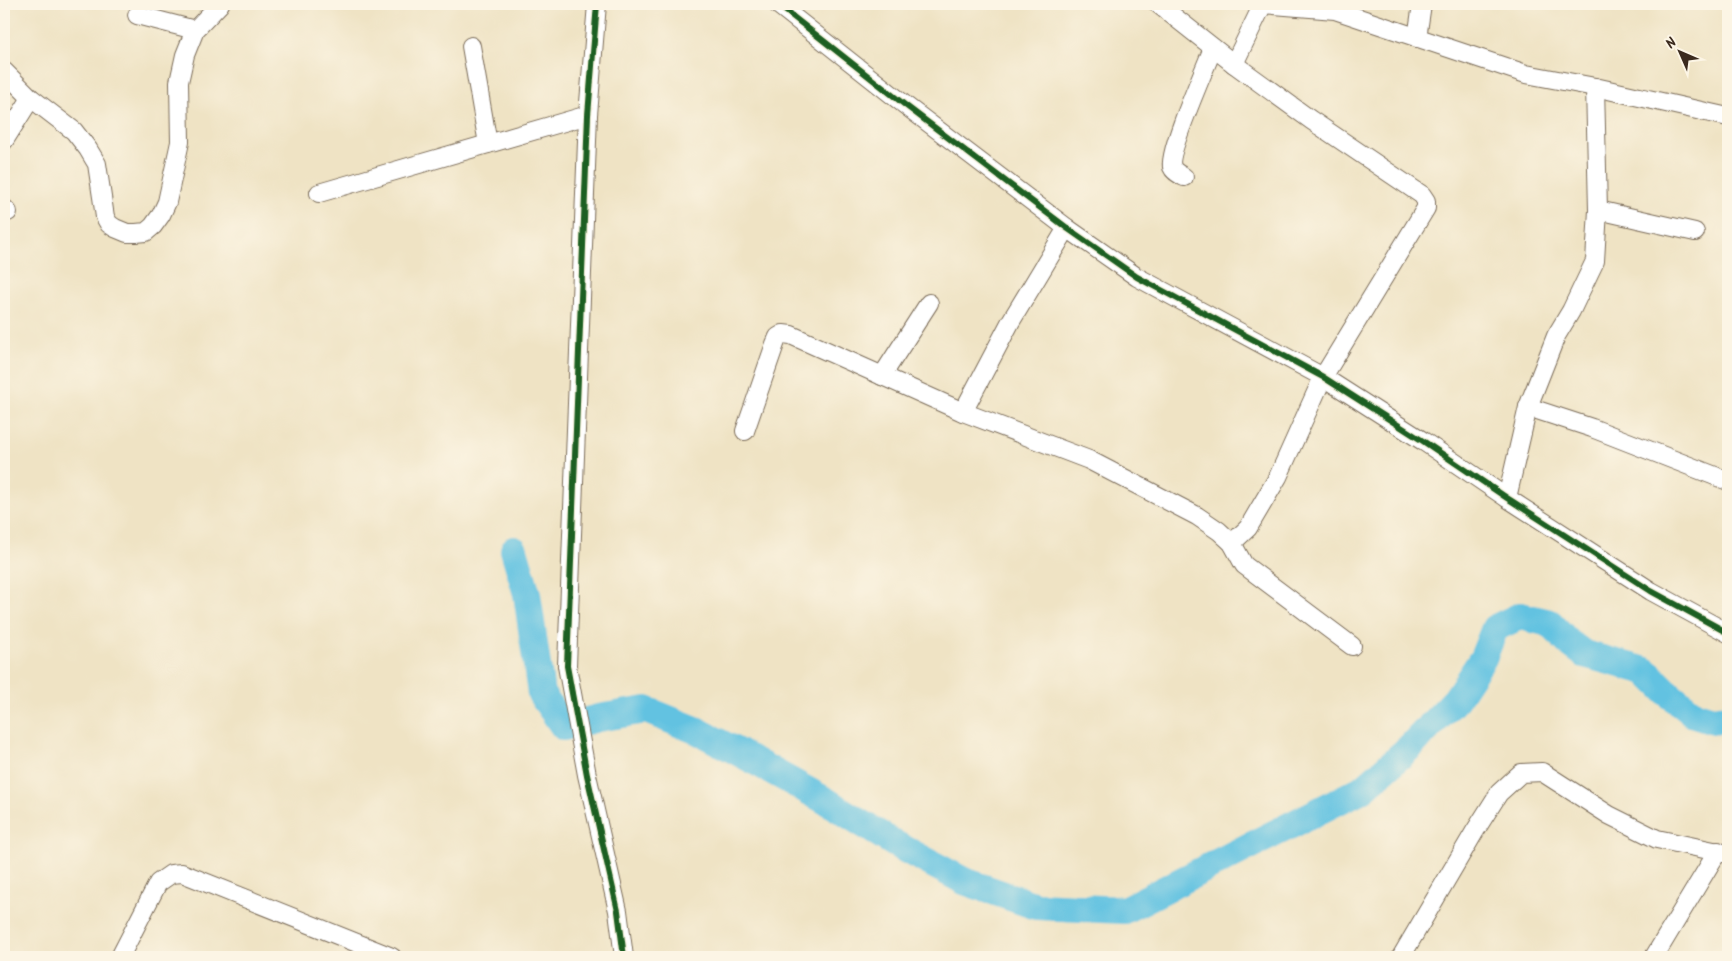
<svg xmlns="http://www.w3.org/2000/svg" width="1732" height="961" viewBox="0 0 1732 961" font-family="Kalam,sans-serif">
	<rect width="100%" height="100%" fill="#fcf5e5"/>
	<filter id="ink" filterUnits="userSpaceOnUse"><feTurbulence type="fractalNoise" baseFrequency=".02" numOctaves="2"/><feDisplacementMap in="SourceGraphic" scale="10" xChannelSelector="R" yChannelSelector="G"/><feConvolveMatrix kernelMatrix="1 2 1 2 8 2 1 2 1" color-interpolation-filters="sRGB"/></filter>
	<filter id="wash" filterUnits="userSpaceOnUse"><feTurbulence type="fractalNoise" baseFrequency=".0096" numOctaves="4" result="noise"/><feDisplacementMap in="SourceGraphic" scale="20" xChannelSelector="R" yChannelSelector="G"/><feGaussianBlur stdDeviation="1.12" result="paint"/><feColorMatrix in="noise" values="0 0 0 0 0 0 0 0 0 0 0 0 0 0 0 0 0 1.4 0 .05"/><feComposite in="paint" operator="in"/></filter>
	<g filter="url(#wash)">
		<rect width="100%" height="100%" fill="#efe3c4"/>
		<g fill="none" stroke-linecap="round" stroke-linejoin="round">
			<path stroke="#62c2e1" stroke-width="28" d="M514,550L527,594L541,694L564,727L598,718L646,710L698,731L747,757L828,802L895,844L964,881L1036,906L1124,910L1364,788L1409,748L1456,699L1483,658L1495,628L1520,616L1550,623L1568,642L1584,654L1646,671L1668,693L1694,714L1713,720L1728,718"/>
		</g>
	</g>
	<g filter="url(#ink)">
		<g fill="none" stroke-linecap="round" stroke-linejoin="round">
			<defs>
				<g id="minor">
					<path d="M597,4L588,115L567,666L587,775L618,911L624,957"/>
					<path d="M777,4L905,105L1067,228L1137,277L1323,377L1423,441L1507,498L1651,591L1728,633"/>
					<path d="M1158,4L1234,64L1311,120L1422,195L1426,201V208L1323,377L1278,477L1248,528L1232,543"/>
					<path d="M1262,4L1335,10L1526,74L1595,87L1728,117"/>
					<path d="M137,15L195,30"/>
					<path d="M1417,38L1422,4"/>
					<path d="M471,46L488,144"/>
					<path d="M1234,64L1263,4"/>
					<path d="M4,71L31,98L74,131L88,149L97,164L105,217L109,224L115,228L127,233H136L146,232L153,226L161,215L167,202L180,142L179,82L185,55L195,30L220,4"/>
					<path d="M4,141L31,98"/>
					<path d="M1184,177C1179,174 1174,172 1172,167C1167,154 1206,66 1213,48"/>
					<path d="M319,193L588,115"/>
					<path d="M4,208L8,212"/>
					<path d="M1598,210L1695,232"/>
					<path d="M882,376L929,303"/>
					<path d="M1528,407L1592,428L1728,481"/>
					<path d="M963,412L1089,460L1197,516L1219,531L1232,543L1244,565L1352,646"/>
					<path d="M745,431L775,344L778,337L783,334L791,335L963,412L1011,321L1067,228"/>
					<path d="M1507,498L1528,407L1556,336L1571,311L1595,261L1598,210L1595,87"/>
					<path d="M120,957L158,883L171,874L182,873L392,957"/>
					<path d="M1401,957L1475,831L1499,793L1521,773L1542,772L1609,815L1657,839L1728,854"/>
					<path d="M1654,957L1718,851"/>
				</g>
			</defs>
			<use href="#minor" stroke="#7a6b58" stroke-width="20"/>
			<use href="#minor" stroke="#fff" stroke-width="18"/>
			<defs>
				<g id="cycleway">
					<path d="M597,4L588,115L567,666L587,775L618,911L624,957"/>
					<path d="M777,4L905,105L1067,228L1137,277L1323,377L1423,441L1507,498L1651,591L1728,633"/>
				</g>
			</defs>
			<use href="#cycleway" stroke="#fcf5e5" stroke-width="9"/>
			<use href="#cycleway" stroke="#1b5e20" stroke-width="6"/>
		</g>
	</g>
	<rect width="1732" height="961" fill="none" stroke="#fcf5e5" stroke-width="20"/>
	<g transform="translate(1680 52) rotate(315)" stroke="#fcf5e5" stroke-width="4" paint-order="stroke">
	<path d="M0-4L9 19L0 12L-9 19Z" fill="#3b2a1e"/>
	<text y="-8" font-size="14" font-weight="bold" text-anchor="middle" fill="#3b2a1e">N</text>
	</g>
</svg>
